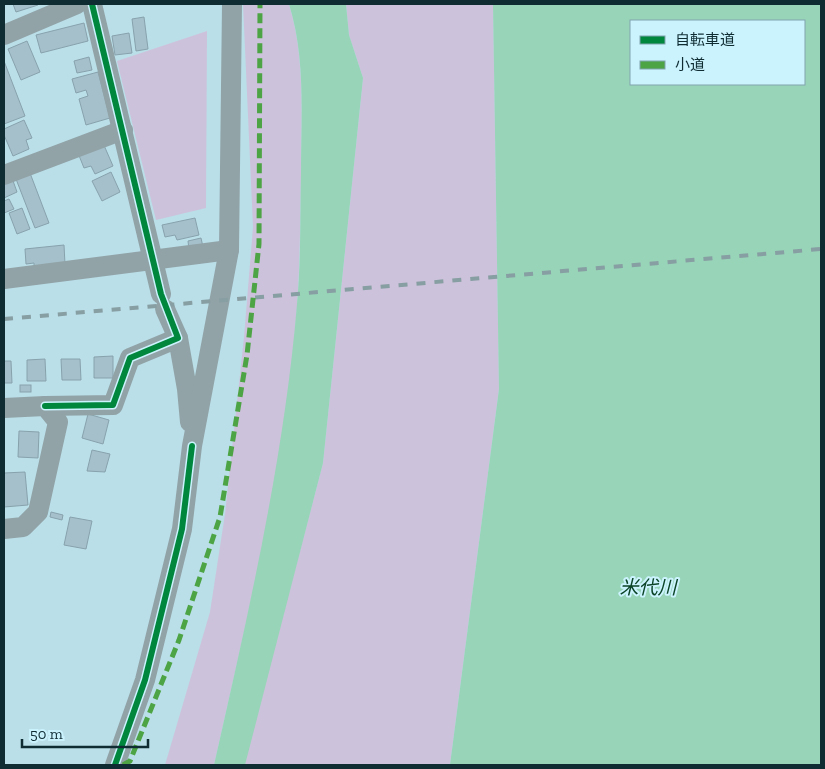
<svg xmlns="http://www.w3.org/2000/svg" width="825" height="769" viewBox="0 0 825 769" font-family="'Zilla Slab','Noto Sans JP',serif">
	<rect width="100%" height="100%" fill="#badfe9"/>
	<g fill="#cdc2db">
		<path d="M243,4H289C306,60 301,119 301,177C300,228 300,280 295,331C282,477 246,623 214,765H165L210,612L225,514L244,337L253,227Z"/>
		<path d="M346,4H493L499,389L450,765H244L323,463L363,78L349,35Z"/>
		<path d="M207,31L206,208L156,220L117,61Z"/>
	</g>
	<g fill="#98d4b8" fill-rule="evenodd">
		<path d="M289,4H346L349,35L363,78L323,463L245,765H214C248,614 284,460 297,304C301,261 300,217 301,173C301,116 306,59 289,4Z"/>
		<path d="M493,4H821V765H450L499,389ZM631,21H804V84H631Z"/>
	</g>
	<g fill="#a5c0cb" stroke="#88a2ac">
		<path d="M13,4H37L38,5L16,12Z"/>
		<path d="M144,17L148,49L136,51L132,19Z"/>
		<path d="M84,23L88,41L41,53L36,35Z"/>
		<path d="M129,33L132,53L115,55L112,36Z"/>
		<path d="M27,41L40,72L21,80L8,49Z"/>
		<path d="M89,57L92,70L77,73L74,61Z"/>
		<path d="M4,61L25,116L4,124Z"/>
		<path d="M98,72L110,118L86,125L79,99L88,96L86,90L76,93L72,79Z"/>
		<path d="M24,120L32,138L26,140L29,149L13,156L4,135V129Z"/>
		<path d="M103,143L113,166L95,174L91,166L84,168L78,153Z"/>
		<path d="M111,172L120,192L102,201L92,181Z"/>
		<path d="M30,173L49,223L35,228L16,179Z"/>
		<path d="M12,178L17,192L4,198V181Z"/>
		<path d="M9,199L14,209L4,213V201Z"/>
		<path d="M22,208L30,229L17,234L9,213Z"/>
		<path d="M195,218L199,235L177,240L175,235L165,237L162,225Z"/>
		<path d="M201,238L203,247L189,250L188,241Z"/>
		<path d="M64,245L65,264L34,266V263L26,264L25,249Z"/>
		<path d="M113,356V378H94V357Z"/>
		<path d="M45,359L46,381H27V360Z"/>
		<path d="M61,359H80L81,380H62Z"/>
		<path d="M4,361H11L12,383H4Z"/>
		<rect x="20" y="385" width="11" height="7"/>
		<path d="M88,414L109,420L103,444L82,438Z"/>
		<path d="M19,431L39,432L38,458L18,457Z"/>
		<path d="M92,450L110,454L105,472L87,471Z"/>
		<path d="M25,472L28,505L4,507V473Z"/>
		<path d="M51,512L63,515L62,520L50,517Z"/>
		<path d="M70,517L92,521L86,549L64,545Z"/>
	</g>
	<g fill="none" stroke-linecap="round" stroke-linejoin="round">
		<g stroke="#91a3a7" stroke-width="20">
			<path d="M92,4L161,294"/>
			<path d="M4,35L77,4"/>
			<path d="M4,175L123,130"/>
			<path d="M4,279L229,250"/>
			<path d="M165,309L178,338L187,389L190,422"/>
			<path d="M45,406L113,405L130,358L178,338"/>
			<path d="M4,408L45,406L58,422L38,512L23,527L4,529"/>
			<path d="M115,765L145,680L182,529L192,446L229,250L232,4"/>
		</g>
		<path stroke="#879ea2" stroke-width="4" stroke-dasharray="9 9" stroke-linecap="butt" d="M4,319L821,249"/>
		<path stroke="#4da444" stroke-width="5" stroke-dasharray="10 5" stroke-linecap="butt" d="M123,765L130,761L179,640L220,517L247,355L259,244L260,4"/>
		<defs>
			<g id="cycleway">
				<path d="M45,406L113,405L130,358L178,338L161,294L92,4"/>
				<path d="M115,765L145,680L182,529L192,446"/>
			</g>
		</defs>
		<use href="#cycleway" stroke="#cbf3fe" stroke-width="9"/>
		<use href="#cycleway" stroke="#00873e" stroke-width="6"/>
	</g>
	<g text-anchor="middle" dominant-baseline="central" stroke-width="4" stroke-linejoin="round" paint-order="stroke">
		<g font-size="19" font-style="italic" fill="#0a4326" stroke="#cbf3fe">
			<text x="648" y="587">米代川</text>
		</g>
	</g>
	<rect width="825" height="769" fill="none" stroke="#0f2c33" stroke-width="10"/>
	<rect x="630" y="20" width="175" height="65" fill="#cbf3fe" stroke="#80a3ad"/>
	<rect x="640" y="36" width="25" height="8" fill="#00873e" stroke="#80a3ad"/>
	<text x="675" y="45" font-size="15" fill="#0f2c33">自転車道</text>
	<rect x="640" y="61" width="25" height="8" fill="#4da444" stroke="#80a3ad"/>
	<text x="675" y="70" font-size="15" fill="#0f2c33">小道</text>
	<path d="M22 739v8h126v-8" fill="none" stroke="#0f2c33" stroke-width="2.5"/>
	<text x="30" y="739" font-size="15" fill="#0f2c33" stroke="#cbf3fe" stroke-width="4" paint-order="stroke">50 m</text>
</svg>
